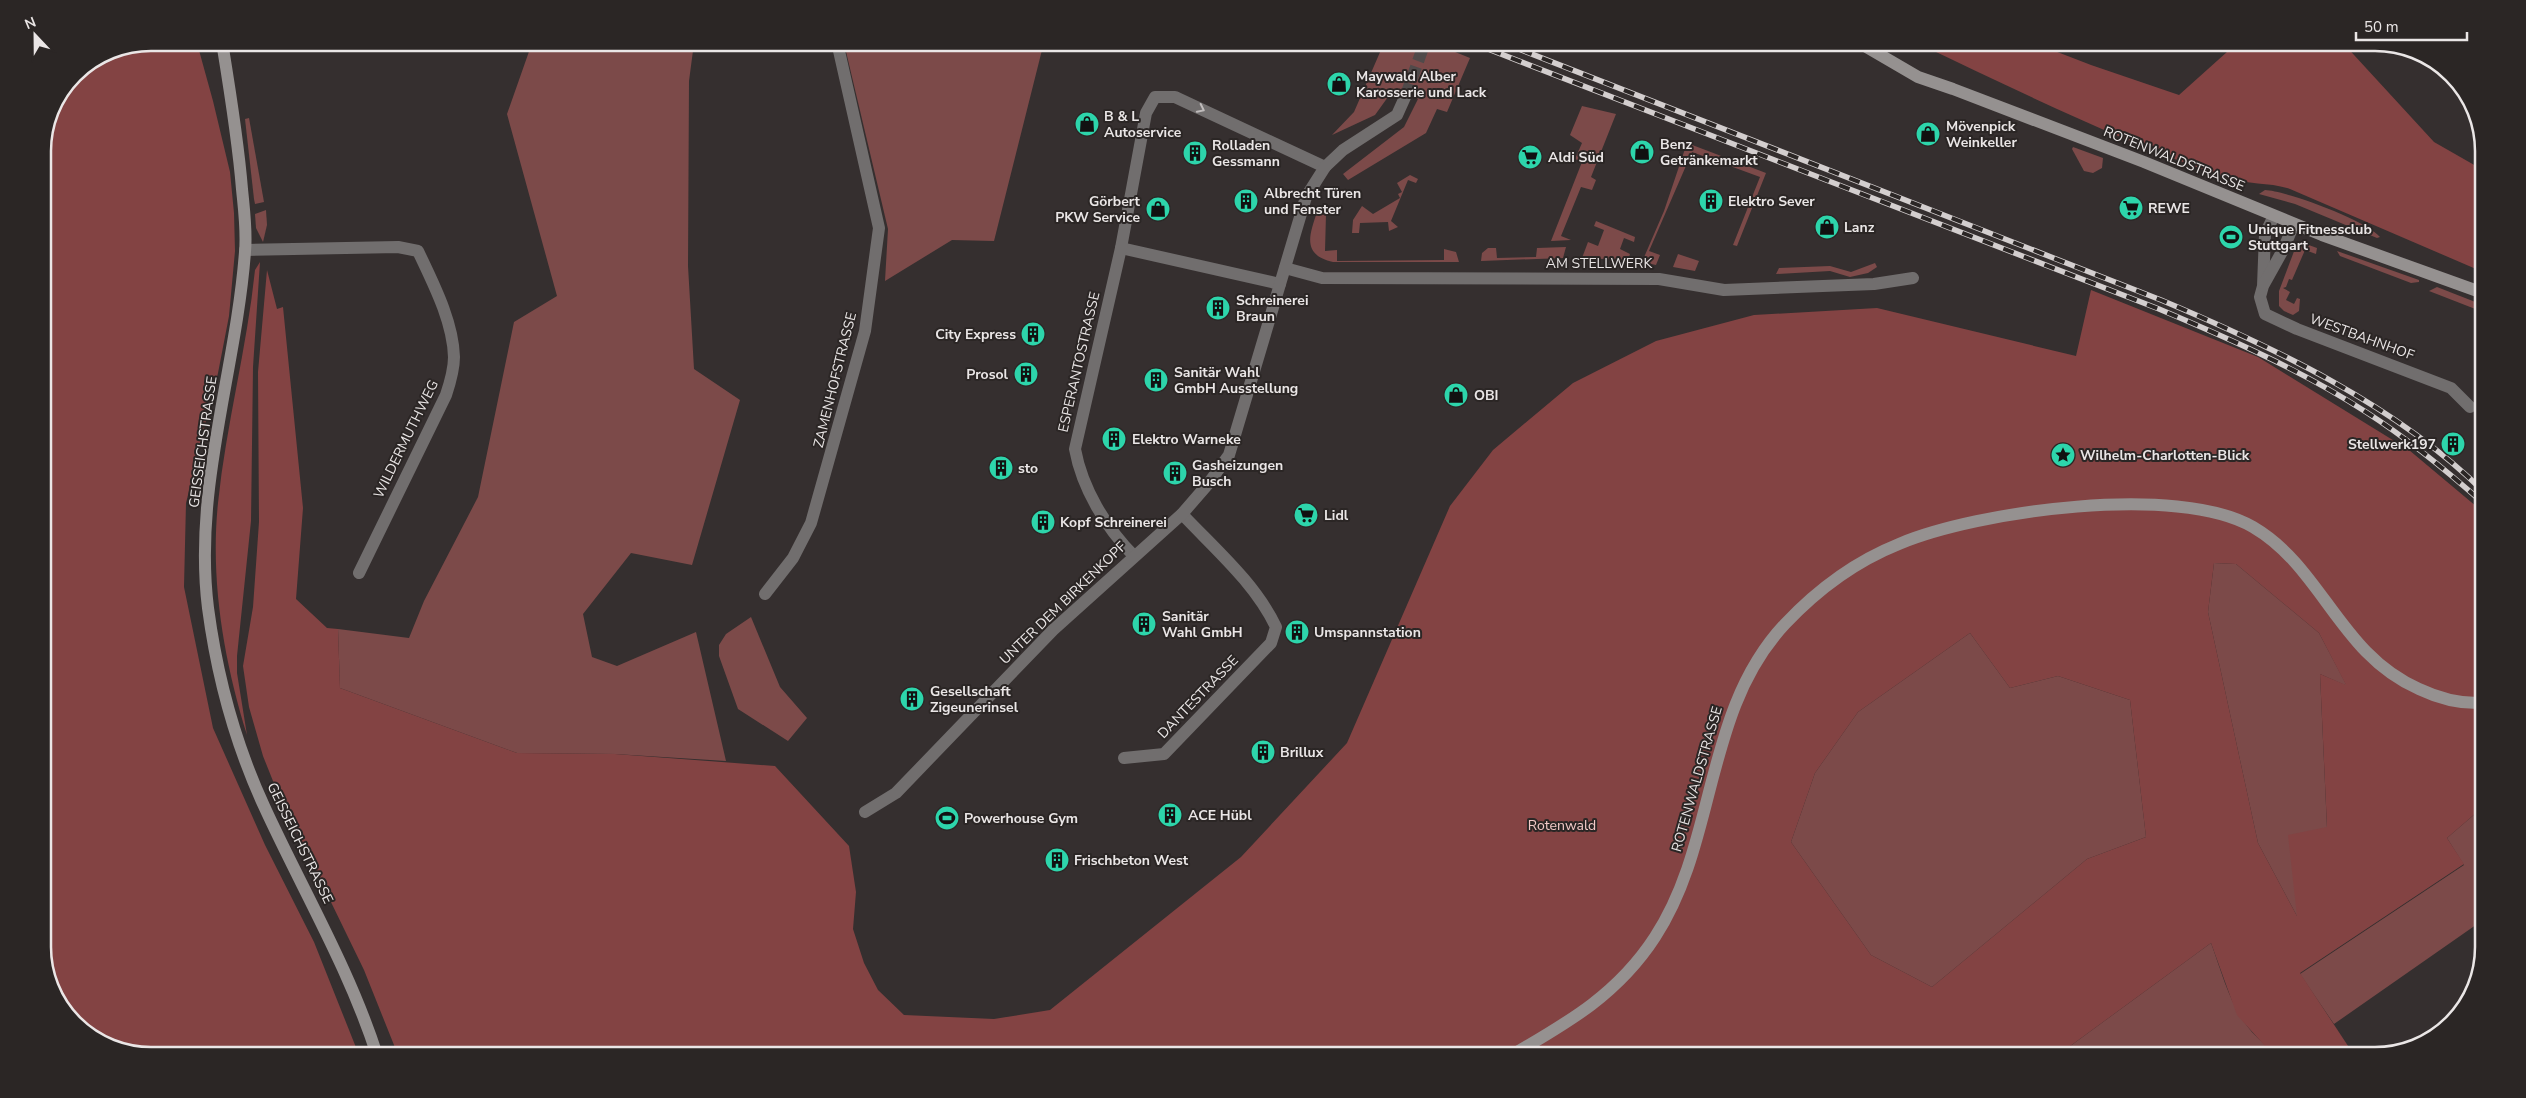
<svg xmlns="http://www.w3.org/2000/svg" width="2526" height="1098" viewBox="0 0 2526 1098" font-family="'Nunito Sans',sans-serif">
	<rect width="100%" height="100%" fill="#352f2f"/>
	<g fill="#7c4a49">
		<path d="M1038,42L1043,46L994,241L952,240L885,281L888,229L844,43Z"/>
		<path d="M532,43H694L689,81L688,266L694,369L740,400L692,565L631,553L583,614L592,657L617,666L696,632L726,761L615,754L517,753L340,688L338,629L409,638L424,601L478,497L514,322L557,296L507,114Z"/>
		<path d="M1384,43H1433L1470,58L1447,112L1437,109L1426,133L1348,180L1343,174L1404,127L1418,99L1393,90L1375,115L1332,135L1354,112Z"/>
		<path d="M1582,106L1616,114L1591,177L1596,180L1592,190L1581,187L1561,236L1571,240L1551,241L1582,162L1575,159L1582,143L1570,135Z"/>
		<path d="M249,118L264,202L255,204L254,199L245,119Z"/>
		<path d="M1687,143L1766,173L1737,246L1733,245L1760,177L1692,152L1649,251L1660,255L1656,265L1642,262L1664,211Z"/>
		<path d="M2073,147L2103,158L2102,168L2093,173L2084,171L2072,149Z"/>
		<path d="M1410,175L1418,179L1416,183L1408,180L1391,221L1398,227L1389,231L1388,222L1360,223L1359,233H1352L1353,220L1362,206L1373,214L1400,198L1398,194L1402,192L1397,183Z"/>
		<path d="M2265,190C2287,191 2366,220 2380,237L2377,238L2295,204L2259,194Z"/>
		<path d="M266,210L267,225L263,242L256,228L255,214Z"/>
		<path d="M1317,212L1326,214L1325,251L1337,250V261L1444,260V249L1456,252L1459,262H1333C1302,255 1309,236 1317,212Z"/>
		<path d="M1596,221L1635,237L1634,242L1624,238L1620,249L1630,254L1628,260L1582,258L1588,242L1598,246L1604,230L1594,226Z"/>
		<path d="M2306,244L2317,248L2316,254L2305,250L2292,280L2289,279L2286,287L2283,288L2290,292L2286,300L2294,304L2297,298L2300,299L2299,311L2293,315L2284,311L2279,306V291L2296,246Z"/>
		<path d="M1566,247L1563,258L1481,261L1482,253L1488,248H1496L1497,258L1536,257L1537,248Z"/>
		<path d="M2337,251L2419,280V282L2411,283L2340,256Z"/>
		<path d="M1678,254L1699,261L1695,271L1673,267Z"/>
		<path d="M1875,263L1877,267L1868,273L1850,277L1830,271L1776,274L1779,268L1830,266L1851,272Z"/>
		<path d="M2437,287L2483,305V312L2429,291Z"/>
		<path d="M2214,563L2236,564L2319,633L2347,686L2320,674L2327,828L2298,918L2258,843L2208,612Z"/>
		<path d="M751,617L780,687L807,718L788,741L738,709L719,656V645L726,634Z"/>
		<path d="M1970,633L2010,688L2058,676L2130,700L2146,837L2087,859L1932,987L1871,955L1791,842L1815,773L1858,712Z"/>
		<path d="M2483,807V920L2334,1024L2300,974L2464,865L2447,838Z"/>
		<path d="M2211,943C2228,990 2235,1028 2280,1055H2058Z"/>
	</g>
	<g fill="#834343" fill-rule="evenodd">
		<path d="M151,42L197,43L213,101L230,172L234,213L235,251L229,316L218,373L186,503L184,587L213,728L265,845L314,942L359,1055H151L110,1047L65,1013L43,955V144L51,109L74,74L110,51Z"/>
		<path d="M1917,43H2034L2091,65L2179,95L2237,43H2343L2434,142L2483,170V272L2290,189C2270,182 2248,185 2227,178C2120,141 2018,91 1917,43Z"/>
		<path d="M260,262L253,367L251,521L237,656V673L247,735C224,661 210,581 218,503C226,425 247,348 255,270Z"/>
		<path d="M267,270L277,309L283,307L303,508L296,599L327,628L338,629L340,688L517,753L615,754L775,766L849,846L856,892L853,929L864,963L878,990L904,1015L994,1019L1050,1010L1241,857L1347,743L1450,506L1493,450L1573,383L1656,341L1754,315L1877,308L2076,356L2091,290L2258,357L2409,450L2483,512V807L2447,838L2464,864L2300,973L2354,1055H2280L2265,1046L2237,1015L2211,943L2058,1055H398L364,970L277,791L263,756L249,707L243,666L253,607L259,522L258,372ZM2214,563L2236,564L2319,633L2346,685L2320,674L2327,827L2288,835L2297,916L2258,843L2208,612ZM1970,633L2010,688L2058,676L2130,700L2146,837L2087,859L1932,987L1871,955L1791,842L1815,773L1858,712Z"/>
	</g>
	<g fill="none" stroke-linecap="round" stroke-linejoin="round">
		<path stroke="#504a4a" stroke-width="12" stroke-dasharray="12 6" stroke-linecap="butt" d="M1406,95L1425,42"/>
		<g stroke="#716e6e" stroke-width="12">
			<path d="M2070,42L2080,46L2094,42"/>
			<path d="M2274,216L2265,234L2263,286L2260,297L2265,314L2297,329L2451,388L2470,407"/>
			<path d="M1121,248L1280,284"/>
			<path d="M245,250L398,247L418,251C433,283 453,321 454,357C454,370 450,383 446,395L359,573"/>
			<path d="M1285,268L1322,278L1659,279L1724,290L1874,284L1913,278"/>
			<path d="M2264,284L2283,250L2294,224"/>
			<path d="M1134,556C1106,528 1082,488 1075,449L1121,248L1146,113L1155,97H1175L1325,167"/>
			<path d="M765,594L793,558L811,523L865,331L879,228L837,42"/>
			<path d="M1124,758L1164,754L1271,643L1276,627C1255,583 1215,549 1182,514"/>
			<path d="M865,812L896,793L1053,630L1182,514L1208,484L1229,455L1306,197L1325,167L1343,150L1397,115L1406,95"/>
		</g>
		<g stroke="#959190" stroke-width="12">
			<path d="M222,42C230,91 238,139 242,189C244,210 247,231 245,252C236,371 193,488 208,608C217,676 235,743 264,806C302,889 349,968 377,1055"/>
			<path d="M1858,42L1918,77L1953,89L2144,162L2322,235L2483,293"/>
			<path d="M1512,1055C1569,1022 1618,994 1655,937C1718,841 1703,711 1785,624C1818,589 1854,562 1899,544C1977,511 2178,483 2253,527C2323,568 2339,654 2419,689C2438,698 2461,704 2483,703"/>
		</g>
		<defs>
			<g id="rail">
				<path d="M1470,42L2159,309C2230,339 2301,370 2366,412C2408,439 2446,470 2483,503"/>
				<path d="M1501,42L2161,300C2273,347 2396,405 2483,491"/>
			</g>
		</defs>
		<use href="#rail" stroke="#d3cece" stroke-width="5.5"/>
		<use href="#rail" stroke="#2b2625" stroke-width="4" stroke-dasharray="11" stroke-linecap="butt"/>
	</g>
	<defs><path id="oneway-chevron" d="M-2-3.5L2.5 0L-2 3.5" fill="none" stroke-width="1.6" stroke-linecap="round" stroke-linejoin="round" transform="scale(1.25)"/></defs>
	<use stroke="#c0bcbc" href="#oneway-chevron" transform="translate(1201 109) rotate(26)"/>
	<defs>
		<symbol id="shop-disc" viewBox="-11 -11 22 22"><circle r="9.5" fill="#2dd5ab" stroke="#2b2625"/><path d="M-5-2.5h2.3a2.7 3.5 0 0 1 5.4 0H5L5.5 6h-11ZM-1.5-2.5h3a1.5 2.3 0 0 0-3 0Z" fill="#111"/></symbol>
		<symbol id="building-disc" viewBox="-11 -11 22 22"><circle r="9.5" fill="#2dd5ab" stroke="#2b2625"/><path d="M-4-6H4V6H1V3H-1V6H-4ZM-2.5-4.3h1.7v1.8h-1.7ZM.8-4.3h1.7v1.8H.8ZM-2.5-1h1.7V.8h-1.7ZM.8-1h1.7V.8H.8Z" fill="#111"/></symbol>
		<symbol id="supermarket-disc" viewBox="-11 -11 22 22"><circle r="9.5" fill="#2dd5ab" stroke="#2b2625"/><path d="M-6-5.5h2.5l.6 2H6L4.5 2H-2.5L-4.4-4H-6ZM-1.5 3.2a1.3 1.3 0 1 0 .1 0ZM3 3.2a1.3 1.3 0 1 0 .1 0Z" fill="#111"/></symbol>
		<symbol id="stadium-disc" viewBox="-11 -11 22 22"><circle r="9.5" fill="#2dd5ab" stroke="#2b2625"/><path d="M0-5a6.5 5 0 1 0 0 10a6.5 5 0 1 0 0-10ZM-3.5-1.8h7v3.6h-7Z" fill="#111"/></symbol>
		<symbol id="sight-disc" viewBox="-11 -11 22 22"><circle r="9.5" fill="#2dd5ab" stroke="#2b2625"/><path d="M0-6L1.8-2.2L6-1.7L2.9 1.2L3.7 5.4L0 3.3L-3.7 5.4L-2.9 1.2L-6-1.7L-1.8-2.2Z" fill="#111"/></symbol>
	</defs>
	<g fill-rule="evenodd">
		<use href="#shop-disc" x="1325" y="70" width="28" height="28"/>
		<use href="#shop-disc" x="1073" y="110" width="28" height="28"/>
		<use href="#shop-disc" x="1914" y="120" width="28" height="28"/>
		<use href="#shop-disc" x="1628" y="138" width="28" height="28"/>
		<use href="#building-disc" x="1181" y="139" width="28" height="28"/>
		<use href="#supermarket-disc" x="1516" y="143" width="28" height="28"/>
		<use href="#building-disc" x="1232" y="187" width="28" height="28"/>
		<use href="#building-disc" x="1697" y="187" width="28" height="28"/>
		<use href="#supermarket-disc" x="2117" y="194" width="28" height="28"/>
		<use href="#shop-disc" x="1144" y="195" width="28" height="28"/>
		<use href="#shop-disc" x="1813" y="213" width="28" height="28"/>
		<use href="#stadium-disc" x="2217" y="223" width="28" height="28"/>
		<use href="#building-disc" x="1204" y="294" width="28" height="28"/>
		<use href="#building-disc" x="1019" y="320" width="28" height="28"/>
		<use href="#building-disc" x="1012" y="360" width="28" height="28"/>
		<use href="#building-disc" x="1142" y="366" width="28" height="28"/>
		<use href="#shop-disc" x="1442" y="381" width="28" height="28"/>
		<use href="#building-disc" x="1100" y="425" width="28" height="28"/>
		<use href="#building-disc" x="2439" y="430" width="28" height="28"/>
		<use href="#sight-disc" x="2049" y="441" width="28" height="28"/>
		<use href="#building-disc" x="987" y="454" width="28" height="28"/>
		<use href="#building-disc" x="1161" y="459" width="28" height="28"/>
		<use href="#supermarket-disc" x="1292" y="501" width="28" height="28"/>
		<use href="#building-disc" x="1029" y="508" width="28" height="28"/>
		<use href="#building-disc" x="1130" y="610" width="28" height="28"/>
		<use href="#building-disc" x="1283" y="618" width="28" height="28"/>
		<use href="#building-disc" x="898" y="685" width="28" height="28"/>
		<use href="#building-disc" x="1249" y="738" width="28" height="28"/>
		<use href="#building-disc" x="1156" y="801" width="28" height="28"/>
		<use href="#stadium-disc" x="933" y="804" width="28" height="28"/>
		<use href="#building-disc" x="1043" y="846" width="28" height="28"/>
	</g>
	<g text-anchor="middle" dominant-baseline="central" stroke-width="4" stroke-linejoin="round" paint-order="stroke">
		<g font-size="14" font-weight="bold" fill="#eae6e6" stroke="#2b2625" text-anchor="start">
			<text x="1356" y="76">Maywald Alber<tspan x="1356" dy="16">Karosserie und Lack</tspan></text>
			<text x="1104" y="116">B &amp; L<tspan x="1104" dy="16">Autoservice</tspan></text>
			<text x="1946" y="126">Mövenpick<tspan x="1946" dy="16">Weinkeller</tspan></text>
			<text x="1660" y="144">Benz<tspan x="1660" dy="16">Getränkemarkt</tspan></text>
			<text x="1212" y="145">Rolladen<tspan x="1212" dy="16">Gessmann</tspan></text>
			<text x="1548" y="157">Aldi Süd</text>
			<text x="1264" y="193">Albrecht Türen<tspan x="1264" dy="16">und Fenster</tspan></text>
			<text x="1140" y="201" text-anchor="end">Görbert<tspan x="1140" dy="16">PKW Service</tspan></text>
			<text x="1728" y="201">Elektro Sever</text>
			<text x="2148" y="208">REWE</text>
			<text x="1844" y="227">Lanz</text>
			<text x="2248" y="229">Unique Fitnessclub<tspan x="2248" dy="16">Stuttgart</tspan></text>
			<text x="1236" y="300">Schreinerei<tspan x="1236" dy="16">Braun</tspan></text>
			<text x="1016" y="334" text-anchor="end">City Express</text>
			<text x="1174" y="372">Sanitär Wahl<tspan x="1174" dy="16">GmbH Ausstellung</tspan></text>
			<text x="1008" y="374" text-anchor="end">Prosol</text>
			<text x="1474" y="395">OBI</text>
			<text x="1132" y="439">Elektro Warneke</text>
			<text x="2436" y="444" text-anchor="end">Stellwerk197</text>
			<text x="2080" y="455">Wilhelm-Charlotten-Blick</text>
			<text x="1192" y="465">Gasheizungen<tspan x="1192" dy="16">Busch</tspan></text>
			<text x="1018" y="468">sto</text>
			<text x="1324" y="515">Lidl</text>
			<text x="1060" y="522">Kopf Schreinerei</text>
			<text x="1162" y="616">Sanitär<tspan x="1162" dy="16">Wahl GmbH</tspan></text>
			<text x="1314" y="632">Umspannstation</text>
			<text x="930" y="691">Gesellschaft<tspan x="930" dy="16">Zigeunerinsel</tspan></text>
			<text x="1280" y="752">Brillux</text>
			<text x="1188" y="815">ACE Hübl</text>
			<text x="964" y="818">Powerhouse Gym</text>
			<text x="1074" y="860">Frischbeton West</text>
		</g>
		<g font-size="14" fill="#eae6e6" stroke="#2b2625">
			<text transform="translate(2174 159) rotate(22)">ROTENWALDSTRASSE</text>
			<text x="1599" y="263">AM STELLWERK</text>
			<text transform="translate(2362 337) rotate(20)">WESTBAHNHOF</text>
			<text transform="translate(1079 362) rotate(-77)">ESPERANTOSTRASSE</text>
			<text transform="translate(835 380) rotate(-76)">ZAMENHOFSTRASSE</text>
			<text transform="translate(406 439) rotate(-64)">WILDERMUTHWEG</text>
			<text transform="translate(203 442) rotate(-82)">GEISSEICHSTRASSE</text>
			<text transform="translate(1063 603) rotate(-44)">UNTER DEM BIRKENKOPF</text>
			<text transform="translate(1198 697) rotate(-46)">DANTESTRASSE</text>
			<text transform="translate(1697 779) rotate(-74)">ROTENWALDSTRASSE</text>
			<text transform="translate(300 843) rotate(64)">GEISSEICHSTRASSE</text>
		</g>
		<g font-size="14" fill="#f3cac8" stroke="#2b2625">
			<text x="1562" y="825">Rotenwald</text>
		</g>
	</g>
	<path d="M0 0H2526V1098H0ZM151 51H2375A100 100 0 0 1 2475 151V947A100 100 0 0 1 2375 1047H151A100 100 0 0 1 51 947V151A100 100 0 0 1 151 51Z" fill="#2b2625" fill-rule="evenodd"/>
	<path fill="none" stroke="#eae6e6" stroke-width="2.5" d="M151 51H2375A100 100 0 0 1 2475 151V947A100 100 0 0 1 2375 1047H151A100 100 0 0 1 51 947V151A100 100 0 0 1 151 51Z"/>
	<g transform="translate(35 35) rotate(338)" stroke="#2b2625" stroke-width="4" paint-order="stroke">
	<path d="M0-4L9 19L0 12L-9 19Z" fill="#eae6e6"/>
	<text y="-8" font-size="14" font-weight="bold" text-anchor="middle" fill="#eae6e6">N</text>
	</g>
	<path d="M2356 32v8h111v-8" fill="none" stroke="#eae6e6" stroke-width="2.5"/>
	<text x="2364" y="32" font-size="15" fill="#eae6e6" stroke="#2b2625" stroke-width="4" paint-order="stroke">50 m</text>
</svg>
